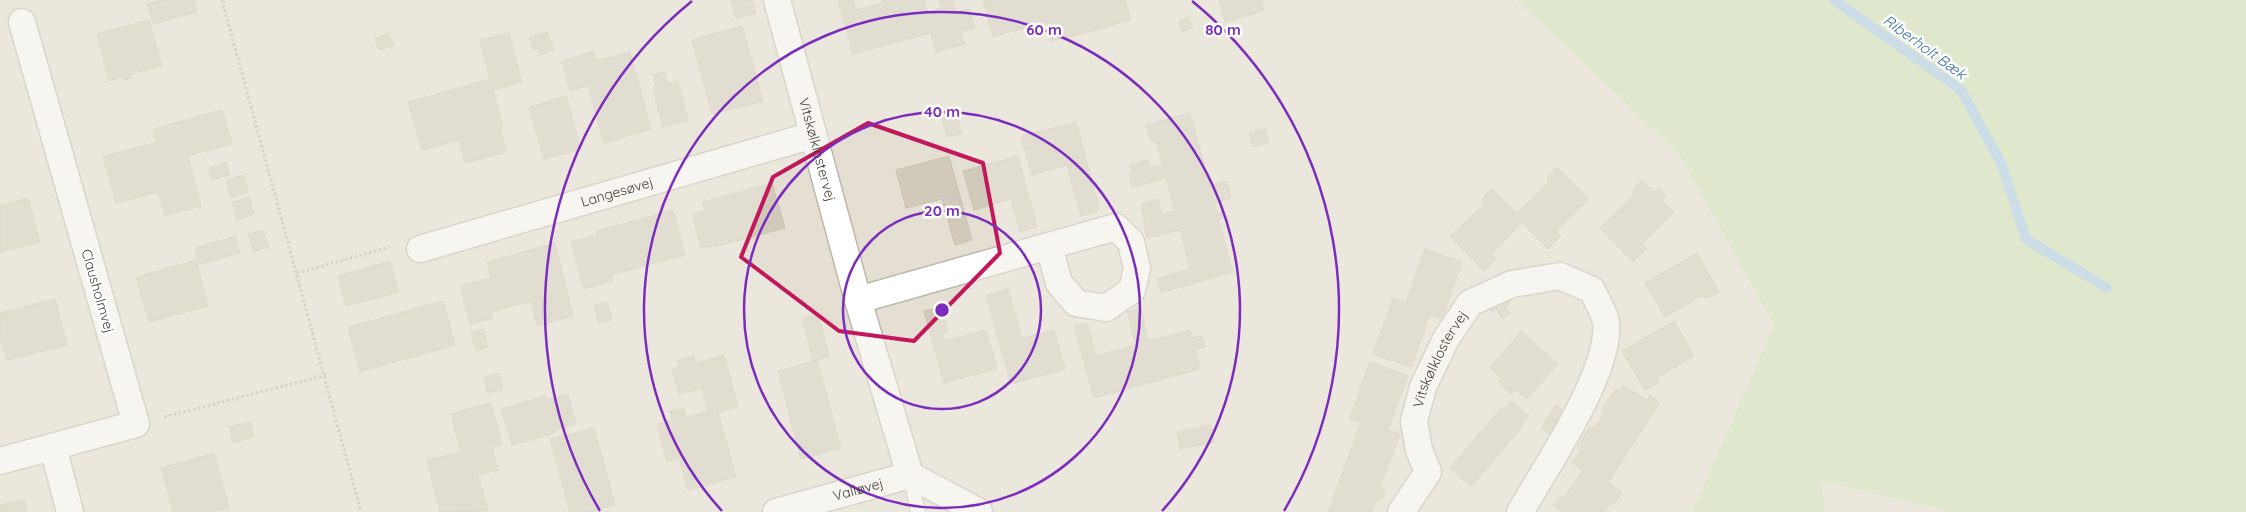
<svg xmlns="http://www.w3.org/2000/svg" width="2246" height="512" viewBox="0 0 2246 512" font-family="Quicksand,sans-serif">
	<rect width="100%" height="100%" fill="#f0ede4"/>
	<g fill="#e4dfd2">
		<path d="M0,0H1517L1678,153L1774,325L1692,512H0Z"/>
		<path d="M1822,481L1951,512H1825Z"/>
	</g>
	<path fill="#c9e2af" d="M1517,0H2246V512H1951L1822,481L1825,512H1692L1774,325L1678,153Z"/>
	<g fill="none" stroke-linecap="round" stroke-linejoin="round">
		<path stroke="#a3caea" stroke-width="10" d="M1834,0L1961,90L2001,163L2026,239L2107,288"/>
	</g>
	<g fill="#d1c9ba" stroke="#cbc1ae">
		<path d="M162,0H194L197,12L153,24L147,4Z"/>
		<path d="M736,0H752L756,13L736,18L731,1Z"/>
		<path d="M838,0H853L856,10L883,3L882,0H924L927,12L941,8L939,0H953L956,12L969,9L975,28L961,32L965,44L936,52L931,33L853,54Z"/>
		<path d="M983,0H1125L1131,20L1051,42L1046,22L993,37Z"/>
		<path d="M1219,0H1262L1264,11L1225,22Z"/>
		<path d="M1189,17L1193,28L1182,32L1179,21Z"/>
		<path d="M149,20L162,66L131,74L132,78L124,80L123,76L109,81L97,34Z"/>
		<path d="M742,26L763,101L712,114L692,40Z"/>
		<path d="M547,32L554,50L540,55L537,48L533,50L529,38Z"/>
		<path d="M389,33L394,46L379,50L375,38Z"/>
		<path d="M509,33L522,82L493,90L503,128L500,129L506,152L465,163L459,140L422,150L408,102L490,79L480,40Z"/>
		<path d="M594,51L596,61L630,52L651,129L604,143L588,86L570,91L562,61Z"/>
		<path d="M664,72L668,84L678,81L688,121L663,127L653,88L656,87L653,75Z"/>
		<path d="M566,96L581,149L544,159L529,107Z"/>
		<path d="M222,110L232,144L188,156L201,206L165,216L158,192L116,203L103,157L157,142L153,129Z"/>
		<path d="M1190,113L1210,186L1227,181L1231,198L1214,203L1217,213L1224,212L1225,217L1218,219L1233,272L1161,293L1157,279L1190,269L1180,230L1147,238L1141,204L1158,199L1162,214L1175,211L1166,178L1132,187L1129,174L1132,173L1130,165L1148,160L1150,168L1163,165L1156,141L1151,142L1146,125Z"/>
		<path d="M957,115L962,133L947,137L942,119Z"/>
		<path d="M1076,122L1100,210L1081,216L1067,165L1032,175L1021,136Z"/>
		<path d="M1266,129L1269,143L1253,147L1249,133Z"/>
		<path d="M949,156L972,240L955,245L942,199L906,208L896,170Z"/>
		<path d="M1018,156L1037,227L1020,232L1011,199L974,210L963,171Z"/>
		<path d="M226,162L230,175L212,180L208,168Z"/>
		<path d="M1557,167L1589,199L1556,231L1561,236L1548,249L1522,223L1492,254L1496,259L1484,271L1450,237L1483,205V198L1492,189L1517,213L1548,183V176Z"/>
		<path d="M243,175L248,192L231,198L226,181Z"/>
		<path d="M1642,180L1654,192L1659,188L1666,195L1662,201L1674,212L1642,244L1647,248L1633,262L1600,228L1633,196V189Z"/>
		<path d="M772,183L785,228L714,247V245L701,248L692,214L705,211L702,202Z"/>
		<path d="M249,197L254,214L237,220L232,203Z"/>
		<path d="M28,198L40,242L0,252V205Z"/>
		<path d="M673,210L685,255L611,275L613,281L584,289L571,242L597,235L596,231Z"/>
		<path d="M263,230L269,247L254,252L248,234Z"/>
		<path d="M235,236L240,253L199,264L195,248Z"/>
		<path d="M555,243L573,316L537,326L531,301L491,312L493,318L470,324L460,286L491,278L487,262Z"/>
		<path d="M1425,249L1462,262L1442,319L1430,314L1411,367L1373,354L1393,298L1406,302Z"/>
		<path d="M1697,253L1719,292L1708,298L1701,296L1665,317L1645,283Z"/>
		<path d="M196,260L208,306L149,322L136,277Z"/>
		<path d="M390,261L399,292L346,306L338,276Z"/>
		<path d="M1008,289L1022,339L1054,330L1065,369L1011,384L986,295Z"/>
		<path d="M1505,294L1509,303L1505,305L1510,314L1501,318L1497,309L1492,312L1487,302Z"/>
		<path d="M55,299L67,345L7,360L0,336V313Z"/>
		<path d="M443,301L455,345L360,372L348,327Z"/>
		<path d="M607,302L612,320L599,323L594,305Z"/>
		<path d="M941,307L948,332L942,333L944,341L986,330L997,369L944,383L924,311Z"/>
		<path d="M1141,308L1148,341L1190,330L1192,338L1202,336L1205,347L1195,350L1200,369L1094,398L1074,326L1087,323L1096,356L1136,345L1127,312Z"/>
		<path d="M818,314L829,356L813,361L802,318Z"/>
		<path d="M1674,321L1694,356L1658,377L1656,384L1645,390L1622,351Z"/>
		<path d="M483,329L488,347L476,351L471,333Z"/>
		<path d="M1521,331L1558,364L1527,399L1515,390L1511,394L1498,382L1502,378L1490,368Z"/>
		<path d="M724,355L738,407L718,412L736,477L688,490L679,459L667,462L657,424L672,420L670,411L684,408L686,417L708,411L702,388L679,394L672,369L680,367L678,360L694,356L696,363Z"/>
		<path d="M817,360L841,448L801,459L778,371Z"/>
		<path d="M1370,362L1408,376L1388,430L1400,434L1380,488L1385,490L1382,499L1376,501L1372,512H1328L1361,423L1349,419Z"/>
		<path d="M499,373L503,390L488,393L484,377Z"/>
		<path d="M1623,385L1647,400L1650,395L1660,402L1608,483L1622,492L1615,503L1608,505L1604,512H1564L1554,506L1560,497H1565L1583,470L1572,463L1580,451L1577,448L1590,427H1595L1604,413L1601,411L1615,390L1620,389Z"/>
		<path d="M568,394L576,424L554,430L555,433L512,445L501,409L545,396L546,400Z"/>
		<path d="M1511,401L1529,416L1521,424L1523,426L1471,487L1450,468L1501,408L1503,410Z"/>
		<path d="M491,403L502,444L492,447L498,470L478,475L488,511L440,512L427,460L461,452L451,414Z"/>
		<path d="M1556,405L1564,411L1560,417L1562,418L1560,421L1558,420L1549,433L1541,428Z"/>
		<path d="M250,422L254,437L233,443L229,427Z"/>
		<path d="M1211,425L1215,442L1180,449L1177,432Z"/>
		<path d="M594,428L615,505L589,512H570L550,439Z"/>
		<path d="M214,453L229,508L212,512H173L161,468Z"/>
		<path d="M24,499L27,512H0V505Z"/>
	</g>
	<g fill="none" stroke-linecap="round" stroke-linejoin="round">
		<defs>
			<path id="lane" d="M910,475L918,512"/>
			<g id="street">
				<path id="s1" d="M777,0L858,300L910,475L979,512"/>
				<path id="s2" d="M420,249L813,135"/>
				<path d="M858,300L1116,227L1131,242L1137,269L1132,290L1106,308L1076,303L1059,283L1049,246"/>
				<path d="M53,447L70,512"/>
				<path d="M0,461L136,424L22,22"/>
				<path id="s3" d="M776,512L910,475"/>
				<path id="s4" d="M1401,512L1428,472L1419,450L1414,421L1423,387L1446,339L1470,303L1512,284L1560,276L1592,290C1596,299 1604,312 1606,322C1612,370 1545,469 1520,512"/>
			</g>
		</defs>
		<use href="#lane" stroke="#beb8aa" stroke-width="16"/>
		<use href="#street" stroke="#beb8aa" stroke-width="29"/>
		<g stroke="#bcb19a" stroke-width="3" stroke-dasharray="2.5 2.5" stroke-linecap="butt">
			<path d="M222,0L361,512"/>
			<path d="M297,273L390,247"/>
			<path d="M164,417L326,375"/>
		</g>
		<use href="#lane" stroke="#fff" stroke-width="14"/>
		<use href="#street" stroke="#fff" stroke-width="26"/>
	</g>
	<path d="M0 0H2246V512H0ZM868,123L983,163L1000,253L914,341L839,331L741,257L773,177Z" fill="#f0ede4" fill-opacity=".55" fill-rule="evenodd"/>
	<path fill="none" stroke="#c2185b" stroke-width="4" stroke-linejoin="round" d="M868,123L983,163L1000,253L914,341L839,331L741,257L773,177Z"/>
	<g fill="none" stroke="#7b2cbf" stroke-width="2.5">
		<circle cx="942" cy="310" r="99"/>
		<circle cx="942" cy="310" r="198"/>
		<path d="M722 511A298 298 0 1 1 1162 511"/>
		<path d="M600 511A397 397 0 0 1 692 1M1192 1A397 397 0 0 1 1284 511"/>
	</g>
	<g text-anchor="middle" dominant-baseline="central" stroke-width="5" stroke-linejoin="round" paint-order="stroke">
		<g font-size="14" fill="#423d34" stroke="#fff">
			<text stroke="none"><textPath href="#s1" startOffset="155">Vitskølklostervej</textPath></text>
			<text stroke="none"><textPath href="#s2" startOffset="205">Langesøvej</textPath></text>
			<text transform="translate(98 291) rotate(74)">Clausholmvej</text>
			<text stroke="none"><textPath href="#s4" startOffset="169">Vitskølklostervej</textPath></text>
			<text stroke="none"><textPath href="#s3" startOffset="85">Valløvej</textPath></text>
		</g>
		<g font-size="15" font-style="italic" fill="#3672a5" stroke="#fff">
			<text transform="translate(1925 47) rotate(36)">Riberholt Bæk</text>
		</g>
	</g>
	<circle cx="942" cy="310" r="8" fill="#7b2cbf" stroke="#fff" stroke-width="2.5"/>
	<g font-size="15" text-anchor="middle" font-weight="bold" fill="#7b2cbf" stroke="#fff" stroke-width="5" stroke-linejoin="round" paint-order="stroke">
		<text x="1223" y="35">80 m</text>
		<text x="1044" y="35">60 m</text>
		<text x="942" y="117">40 m</text>
		<text x="942" y="216">20 m</text>
	</g>
</svg>
